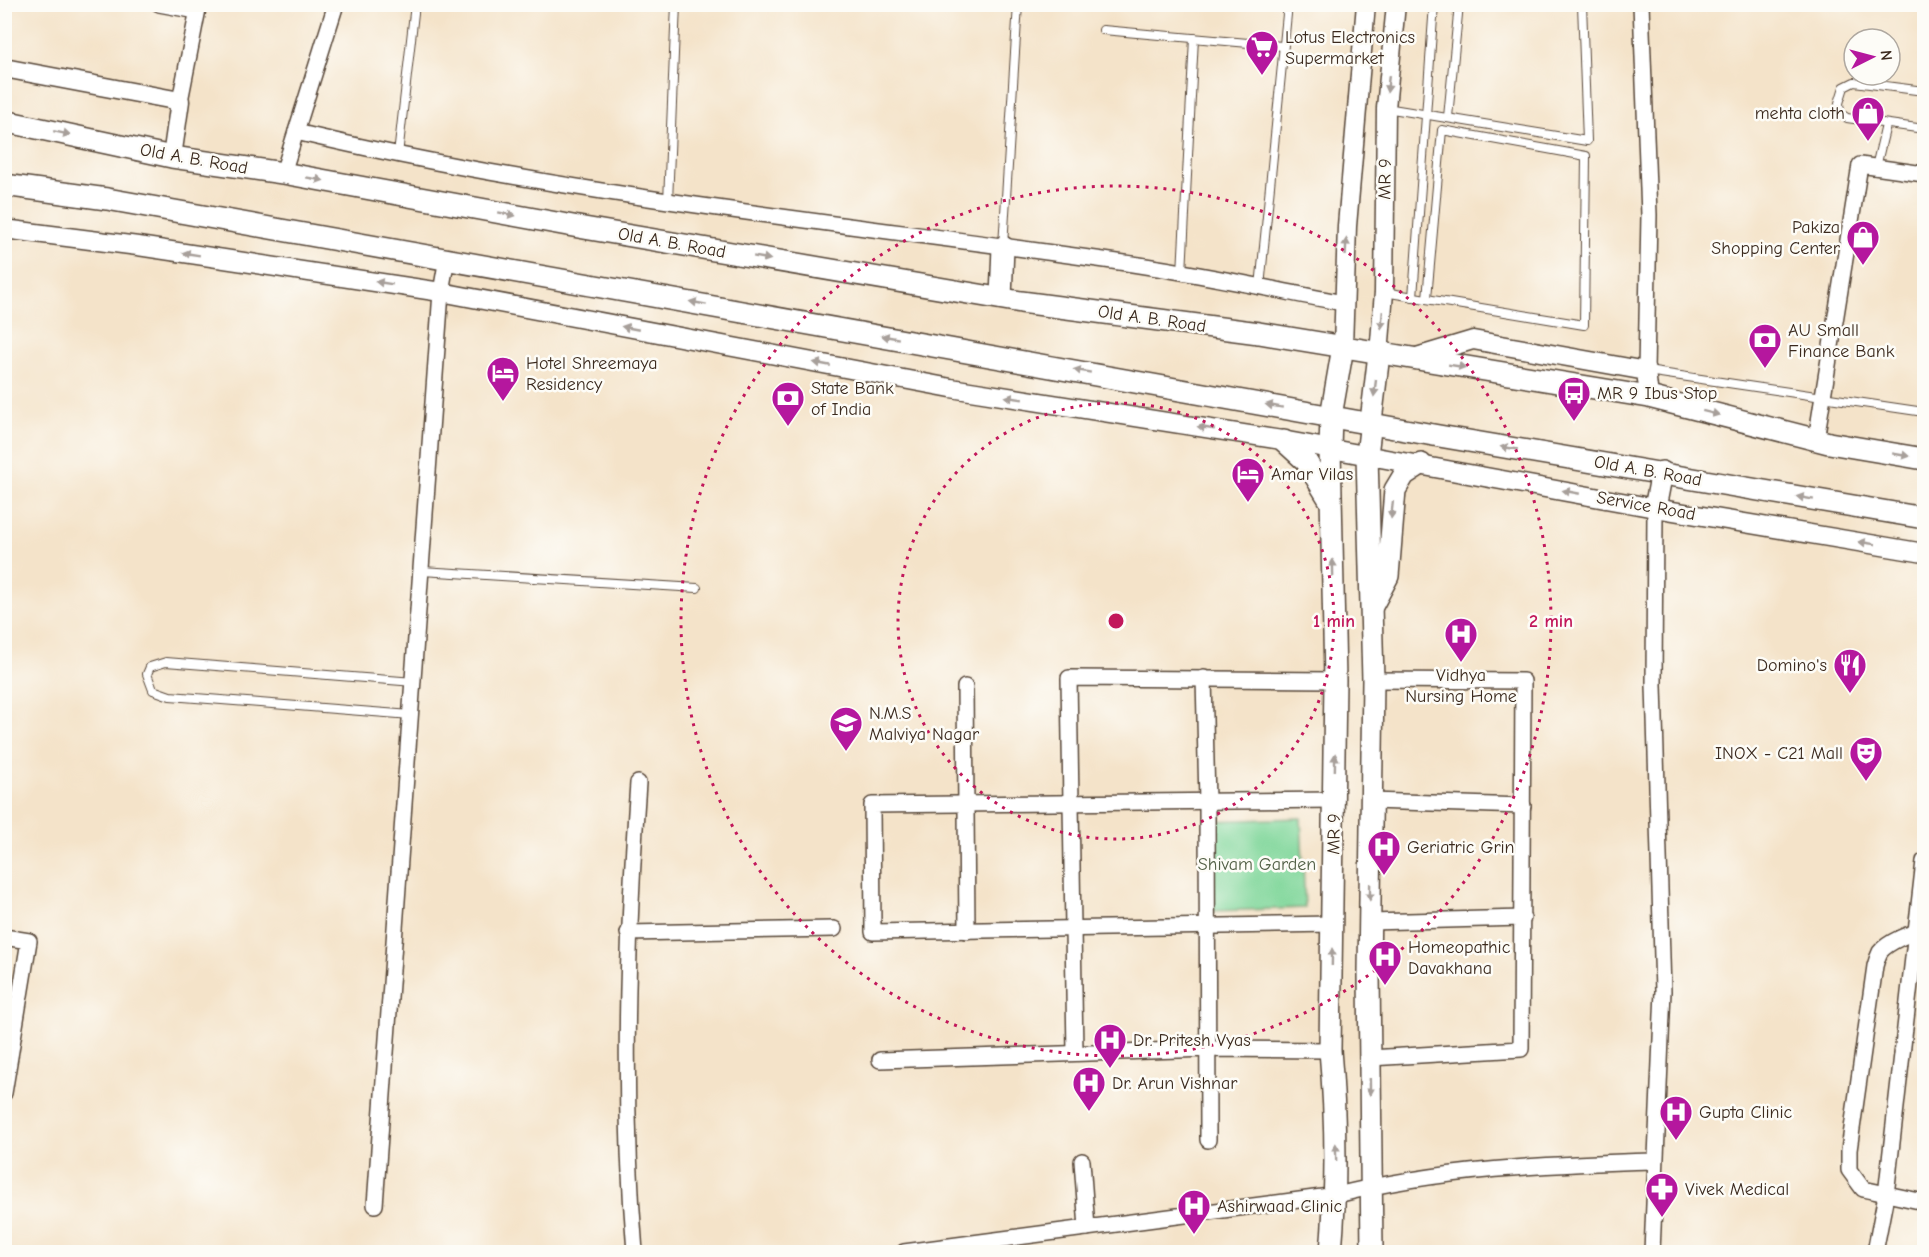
<svg xmlns="http://www.w3.org/2000/svg" width="1929" height="1257" viewBox="0 0 1929 1257" font-family="'Comic Neue',sans-serif">
	<rect width="100%" height="100%" fill="#fdfcf7"/>
	<filter id="ink" filterUnits="userSpaceOnUse"><feTurbulence type="fractalNoise" baseFrequency=".0167" numOctaves="2"/><feDisplacementMap in="SourceGraphic" scale="12" xChannelSelector="R" yChannelSelector="G"/><feConvolveMatrix kernelMatrix="1 2 1 2 8 2 1 2 1" color-interpolation-filters="sRGB"/></filter>
	<filter id="wash" filterUnits="userSpaceOnUse"><feTurbulence type="fractalNoise" baseFrequency=".008" numOctaves="4" result="noise"/><feDisplacementMap in="SourceGraphic" scale="24" xChannelSelector="R" yChannelSelector="G"/><feGaussianBlur stdDeviation="1.35" result="paint"/><feColorMatrix in="noise" values="0 0 0 0 0 0 0 0 0 0 0 0 0 0 0 0 0 1.4 0 .05"/><feComposite in="paint" operator="in"/></filter>
	<g filter="url(#wash)">
		<rect width="100%" height="100%" fill="#f4e3c9"/>
		<path fill="#81d79b" stroke="#5e805c" stroke-width="1.5" d="M1301,818L1305,908L1213,911L1210,821Z"/>
	</g>
	<g filter="url(#ink)">
		<g fill="none" stroke-linecap="round" stroke-linejoin="round">
			<defs>
				<g id="service">
					<path d="M1103,30L1282,46"/>
					<path d="M1924,91L1854,82L1844,87L1839,103L1840,113L1847,118L1924,129"/>
					<path d="M1386,108L1587,141L1582,4"/>
					<path d="M1448,117L1459,4"/>
					<path d="M398,155L415,4"/>
					<path d="M1876,167L1886,125"/>
					<path d="M668,202L676,4"/>
					<path d="M1003,246L1018,4"/>
					<path d="M1182,273L1194,38"/>
					<path d="M1260,287L1288,4"/>
					<path d="M1384,292L1584,325L1586,156L1442,130L1427,298"/>
					<path d="M1413,297L1434,4"/>
					<path d="M1647,371L1924,412"/>
					<path d="M422,571L697,588"/>
					<path d="M411,715L170,696L153,690L147,674L150,667L166,662L414,682"/>
				</g>
				<g id="minor">
					<path d="M159,4L197,11"/>
					<path d="M1641,4L1649,215L1646,371"/>
					<path d="M180,101L199,4"/>
					<path d="M296,132C573,198 857,224 1139,265C1207,275 1275,290 1343,303"/>
					<path d="M283,173L336,4"/>
					<path d="M1816,440L1860,165L1924,174"/>
					<path d="M1204,678L1207,801L1208,1140"/>
					<path d="M965,687L967,931"/>
					<path d="M1371,801L1523,806"/>
					<path d="M1370,922L1523,918"/>
					<path d="M1332,924L873,932L872,805L1334,800"/>
					<path d="M1924,932C1913,930 1887,943 1880,952C1878,956 1876,962 1875,966L1849,1150V1170L1863,1189L1924,1202"/>
					<path d="M628,933L834,929"/>
					<path d="M4,937L29,941L4,1093"/>
					<path d="M1075,1053L1069,678L1335,680"/>
					<path d="M1370,1058L1521,1049L1523,681L1373,680"/>
					<path d="M880,1060L1208,1049L1330,1050"/>
					<path d="M1082,1161L1087,1228"/>
					<path d="M375,1205L441,292L447,258"/>
					<path d="M635,1252C622,1096 627,939 638,783"/>
					<path d="M904,1252L1337,1195C1440,1169 1549,1164 1655,1161"/>
					<path d="M1652,1252L1663,991L1654,685L1655,508"/>
					<path d="M1875,1252L1886,1195L1924,861"/>
				</g>
				<g id="tertiary">
					<path d="M4,68L180,101L172,157"/>
					<path d="M4,229L138,246L441,292L951,388L1282,440L1655,508L1924,553"/>
					<path d="M1343,347L1347,226L1366,4"/>
					<path d="M1379,354L1384,292L1386,108L1396,4"/>
					<path d="M1413,358L1473,340L1646,371L1649,397"/>
				</g>
				<g id="secondary">
					<path d="M4,121L172,157L283,173L584,228L1021,302L1259,333L1649,397L1829,443L1924,459"/>
					<path d="M4,185L107,199L1439,436L1924,518"/>
					<path d="M1001,298L1003,247"/>
					<path d="M1284,441L1306,461L1329,499"/>
					<path d="M1655,508L1662,472"/>
					<path d="M1372,606L1388,576L1395,490L1404,475L1421,464"/>
					<path d="M1331,1252C1337,1184 1336,1118 1330,1050L1335,680L1330,449L1331,416L1343,347"/>
					<path d="M1372,1252L1369,973L1373,680L1367,455L1379,354"/>
				</g>
			</defs>
			<use href="#service" stroke="#574638" stroke-width="10"/>
			<use href="#minor" stroke="#574638" stroke-width="18"/>
			<use href="#tertiary" stroke="#574638" stroke-width="21"/>
			<use href="#secondary" stroke="#574638" stroke-width="24"/>
			<use href="#service" stroke="#fff" stroke-width="8"/>
			<use href="#minor" stroke="#fff" stroke-width="15"/>
			<use href="#tertiary" stroke="#fff" stroke-width="18"/>
			<use href="#secondary" stroke="#fff" stroke-width="21"/>
		</g>
		<defs><path id="oneway-solid" d="M-6-.8H1V-3.2L6.5 0L1 3.2V.8H-6Z" transform="scale(1.5)"/></defs>
		<g fill="#a79f9a">
			<use href="#oneway-solid" transform="translate(1388 84) rotate(96)"/>
			<use href="#oneway-solid" transform="translate(62 133) rotate(12)"/>
			<use href="#oneway-solid" transform="translate(315 179) rotate(10)"/>
			<use href="#oneway-solid" transform="translate(507 214) rotate(10)"/>
			<use href="#oneway-solid" transform="translate(1346 247) rotate(-87)"/>
			<use href="#oneway-solid" transform="translate(191 254) rotate(-171)"/>
			<use href="#oneway-solid" transform="translate(762 258) rotate(10)"/>
			<use href="#oneway-solid" transform="translate(384 283) rotate(-171)"/>
			<use href="#oneway-solid" transform="translate(698 303) rotate(-170)"/>
			<use href="#oneway-solid" transform="translate(1382 320) rotate(95)"/>
			<use href="#oneway-solid" transform="translate(630 328) rotate(-169)"/>
			<use href="#oneway-solid" transform="translate(890 337) rotate(-170)"/>
			<use href="#oneway-solid" transform="translate(822 364) rotate(-169)"/>
			<use href="#oneway-solid" transform="translate(1457 366) rotate(9)"/>
			<use href="#oneway-solid" transform="translate(1082 371) rotate(-170)"/>
			<use href="#oneway-solid" transform="translate(1375 388) rotate(97)"/>
			<use href="#oneway-solid" transform="translate(1014 398) rotate(-171)"/>
			<use href="#oneway-solid" transform="translate(1274 406) rotate(-170)"/>
			<use href="#oneway-solid" transform="translate(1711 413) rotate(14)"/>
			<use href="#oneway-solid" transform="translate(1206 428) rotate(-171)"/>
			<use href="#oneway-solid" transform="translate(1509 448) rotate(-171)"/>
			<use href="#oneway-solid" transform="translate(1901 455) rotate(10)"/>
			<use href="#oneway-solid" transform="translate(1571 492) rotate(-169)"/>
			<use href="#oneway-solid" transform="translate(1805 498) rotate(-170)"/>
			<use href="#oneway-solid" transform="translate(1392 510) rotate(96)"/>
			<use href="#oneway-solid" transform="translate(1867 543) rotate(-171)"/>
			<use href="#oneway-solid" transform="translate(1333 568) rotate(-91)"/>
			<use href="#oneway-solid" transform="translate(1335 762) rotate(-89)"/>
			<use href="#oneway-solid" transform="translate(1370 892) rotate(91)"/>
			<use href="#oneway-solid" transform="translate(1332 957) rotate(-89)"/>
			<use href="#oneway-solid" transform="translate(1370 1087) rotate(89)"/>
			<use href="#oneway-solid" transform="translate(1336 1152) rotate(-91)"/>
		</g>
	</g>
	<g fill="none" stroke="#c2185b" stroke-width="3" stroke-dasharray="3 6">
		<circle cx="1116" cy="621" r="218"/>
		<circle cx="1116" cy="621" r="435"/>
	</g>
	<defs>
		<symbol id="supermarket-pin" viewBox="-11 -11 22 30"><path d="M0 17L-7.5 6A9.5 9.5 0 1 1 7.5 6Z" fill="#b5179e" stroke="#fdfcf7"/><path d="M-6-5.5h2.5l.6 2H6L4.5 2H-2.5L-4.4-4H-6ZM-1.5 3.2a1.3 1.3 0 1 0 .1 0ZM3 3.2a1.3 1.3 0 1 0 .1 0Z" fill="#fff"/></symbol>
		<symbol id="shop-pin" viewBox="-11 -11 22 30"><path d="M0 17L-7.5 6A9.5 9.5 0 1 1 7.5 6Z" fill="#b5179e" stroke="#fdfcf7"/><path d="M-5-2.5h2.3a2.7 3.5 0 0 1 5.4 0H5L5.5 6h-11ZM-1.5-2.5h3a1.5 2.3 0 0 0-3 0Z" fill="#fff"/></symbol>
		<symbol id="bank-pin" viewBox="-11 -11 22 30"><path d="M0 17L-7.5 6A9.5 9.5 0 1 1 7.5 6Z" fill="#b5179e" stroke="#fdfcf7"/><path d="M-6-4H6V4H-6ZM0-2.3a2.3 2.3 0 1 0 0 4.6a2.3 2.3 0 1 0 0-4.6Z" fill="#fff"/></symbol>
		<symbol id="hotel-pin" viewBox="-11 -11 22 30"><path d="M0 17L-7.5 6A9.5 9.5 0 1 1 7.5 6Z" fill="#b5179e" stroke="#fdfcf7"/><path d="M-6-4.5h1.5V1H6V5H4.5V3h-9V5H-6ZM-4 0a1.8 1.8 0 1 1 3.6 0ZM.5 0V-2.5h3Q6-2.5 6 0Z" fill="#fff"/></symbol>
		<symbol id="bus-pin" viewBox="-11 -11 22 30"><path d="M0 17L-7.5 6A9.5 9.5 0 1 1 7.5 6Z" fill="#b5179e" stroke="#fdfcf7"/><path d="M-5-6H5V4H4V6H2V4H-2V6H-4V4H-5ZM-3.5-4V0h7V-4ZM-3.5 1.2v1.5H-2V1.2ZM2 1.2v1.5H3.5V1.2Z" fill="#fff"/></symbol>
		<symbol id="hospital-pin" viewBox="-11 -11 22 30"><path d="M0 17L-7.5 6A9.5 9.5 0 1 1 7.5 6Z" fill="#b5179e" stroke="#fdfcf7"/><path d="M-5-5h3v3.5h4V-5h3V5h-3V1.5h-4V5h-3Z" fill="#fff"/></symbol>
		<symbol id="restaurant-pin" viewBox="-11 -11 22 30"><path d="M0 17L-7.5 6A9.5 9.5 0 1 1 7.5 6Z" fill="#b5179e" stroke="#fdfcf7"/><path d="M-5-6h1v4h1v-4h1v4h1v-4h1v5L-1.5 .5V6h-2V.5L-5-1ZM5-6V6H3V1.5H1.5Q1.5-4 5-6Z" fill="#fff"/></symbol>
		<symbol id="school-pin" viewBox="-11 -11 22 30"><path d="M0 17L-7.5 6A9.5 9.5 0 1 1 7.5 6Z" fill="#b5179e" stroke="#fdfcf7"/><path d="M0-5L7-2L0 1L-7-2ZM-4 1L0 2.5L4 1V4Q0 6-4 4Z" fill="#fff"/></symbol>
		<symbol id="theatre-pin" viewBox="-11 -11 22 30"><path d="M0 17L-7.5 6A9.5 9.5 0 1 1 7.5 6Z" fill="#b5179e" stroke="#fdfcf7"/><path d="M-5-5.5Q0-4 5-5.5V0Q5 5 0 6Q-5 5-5 0ZM-3.3-2.5H-1v1.5H-3.3ZM1-2.5H3.3v1.5H1ZM-2.8 1Q0 5.5 2.8 1Z" fill="#fff"/></symbol>
		<symbol id="pharmacy-pin" viewBox="-11 -11 22 30"><path d="M0 17L-7.5 6A9.5 9.5 0 1 1 7.5 6Z" fill="#b5179e" stroke="#fdfcf7"/><path d="M-2-6h4v4h4v4h-4v4h-4v-4h-4v-4h4Z" fill="#fff"/></symbol>
	</defs>
	<g fill-rule="evenodd">
		<use href="#supermarket-pin" x="1243" y="28" width="38" height="52"/>
		<use href="#shop-pin" x="1849" y="94" width="38" height="52"/>
		<use href="#shop-pin" x="1844" y="218" width="38" height="52"/>
		<use href="#bank-pin" x="1746" y="321" width="38" height="52"/>
		<use href="#hotel-pin" x="484" y="354" width="38" height="52"/>
		<use href="#bus-pin" x="1555" y="374" width="38" height="52"/>
		<use href="#bank-pin" x="769" y="379" width="38" height="52"/>
		<use href="#hotel-pin" x="1229" y="455" width="38" height="52"/>
		<use href="#hospital-pin" x="1442" y="615" width="38" height="52"/>
		<use href="#restaurant-pin" x="1831" y="646" width="38" height="52"/>
		<use href="#school-pin" x="827" y="704" width="38" height="52"/>
		<use href="#theatre-pin" x="1847" y="734" width="38" height="52"/>
		<use href="#hospital-pin" x="1365" y="828" width="38" height="52"/>
		<use href="#hospital-pin" x="1366" y="938" width="38" height="52"/>
		<use href="#hospital-pin" x="1091" y="1021" width="38" height="52"/>
		<use href="#hospital-pin" x="1070" y="1064" width="38" height="52"/>
		<use href="#hospital-pin" x="1657" y="1093" width="38" height="52"/>
		<use href="#pharmacy-pin" x="1643" y="1170" width="38" height="52"/>
		<use href="#hospital-pin" x="1175" y="1187" width="38" height="52"/>
	</g>
	<g text-anchor="middle" dominant-baseline="central" stroke-width="5" stroke-linejoin="round" paint-order="stroke">
		<g font-size="18" fill="#3b2a1e" stroke="#fdfcf7" text-anchor="start">
			<text x="1285" y="37">Lotus Electronics<tspan x="1285" dy="21">Supermarket</tspan></text>
			<text x="1845" y="113" text-anchor="end">mehta cloth</text>
			<text x="1840" y="227" text-anchor="end">Pakiza<tspan x="1840" dy="21">Shopping Center</tspan></text>
			<text x="1788" y="330">AU Small<tspan x="1788" dy="21">Finance Bank</tspan></text>
			<text x="526" y="363">Hotel Shreemaya<tspan x="526" dy="21">Residency</tspan></text>
			<text x="811" y="388">State Bank<tspan x="811" dy="21">of India</tspan></text>
			<text x="1597" y="393">MR 9 Ibus Stop</text>
			<text x="1271" y="474">Amar Vilas</text>
			<text x="1827" y="665" text-anchor="end">Domino's</text>
			<text x="1461" y="675" text-anchor="middle">Vidhya<tspan x="1461" dy="21">Nursing Home</tspan></text>
			<text x="869" y="713">N.M.S<tspan x="869" dy="21">Malviya Nagar</tspan></text>
			<text x="1843" y="753" text-anchor="end">INOX - C21 Mall</text>
			<text x="1407" y="847">Geriatric Grin</text>
			<text x="1408" y="947">Homeopathic<tspan x="1408" dy="21">Davakhana</tspan></text>
			<text x="1133" y="1040">Dr. Pritesh Vyas</text>
			<text x="1112" y="1083">Dr. Arun Vishnar</text>
			<text x="1699" y="1112">Gupta Clinic</text>
			<text x="1685" y="1189">Vivek Medical</text>
			<text x="1217" y="1206">Ashirwaad Clinic</text>
		</g>
		<g font-size="18" fill="#3b2a1e" stroke="#fdfcf7">
			<text transform="translate(194 159) rotate(10)">Old A. B. Road</text>
			<text transform="translate(1385 179) rotate(-89)">MR 9</text>
			<text transform="translate(672 243) rotate(10)">Old A. B. Road</text>
			<text transform="translate(1152 319) rotate(8)">Old A. B. Road</text>
			<text transform="translate(1648 471) rotate(10)">Old A. B. Road</text>
			<text transform="translate(1646 506) rotate(10)">Service Road</text>
			<text transform="translate(1334 834) rotate(-89)">MR 9</text>
		</g>
		<g font-size="18" fill="#505e44" stroke="#fdfcf7">
			<text x="1257" y="864">Shivam Garden</text>
		</g>
	</g>
	<circle cx="1116" cy="621" r="9" fill="#c2185b" stroke="#fdfcf7" stroke-width="3"/>
	<g font-size="18" text-anchor="middle" font-weight="bold" fill="#c2185b" stroke="#fdfcf7" stroke-width="5" stroke-linejoin="round" paint-order="stroke">
		<text x="1334" y="627">1 min</text>
		<text x="1551" y="627">2 min</text>
	</g>
	<rect width="1929" height="1257" fill="none" stroke="#fdfcf7" stroke-width="24"/>
	<g transform="translate(1872 57) rotate(84)"><circle r="28" fill="#fdfcf7" stroke="#afa8a0" stroke-width="1.5"/>
	<path d="M0-4.5L10 22L0 15L-10 22Z" fill="#b5179e"/>
	<text y="-9" font-size="16" font-weight="bold" text-anchor="middle" fill="#3b2a1e">N</text>
	</g>
</svg>
